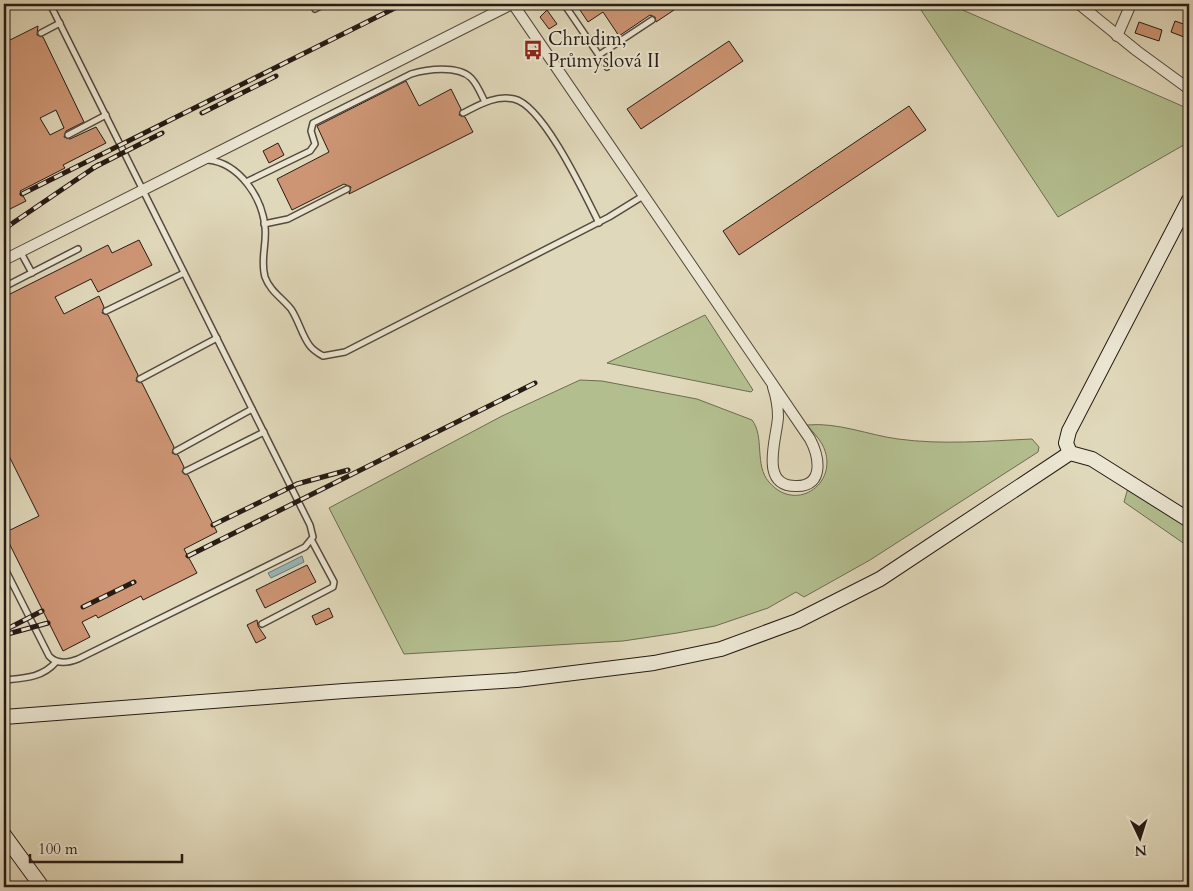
<svg xmlns="http://www.w3.org/2000/svg" width="1193" height="891" viewBox="0 0 1193 891" font-family="Cardo,serif">
	<rect width="100%" height="100%" fill="#e0d8ba"/>
	<filter id="stains"><feTurbulence type="fractalNoise" baseFrequency=".004" numOctaves="4"/><feColorMatrix values="0 0 0 0 .2 0 0 0 0 .09 0 0 0 0 .02 0 0 0 .5 -.17"/></filter>
	<radialGradient id="worn" r=".72"><stop offset=".6" stop-color="#630" stop-opacity="0"/><stop offset="1" stop-color="#630" stop-opacity=".3"/></radialGradient>
	<g fill="#b3be8f" stroke="#6d6c52">
		<path d="M917,4H949L1189,109V142L1058,217Z"/>
		<path d="M705,315L753,390L751,392L607,363Z"/>
		<path d="M580,380L602,381L697,399L752,420C765,437 754,465 769,482C797,515 842,481 822,444C818,437 812,431 807,425C838,422 868,435 898,439C942,445 987,441 1032,439L1039,447L1038,452L870,560L804,597L796,592L768,608L715,626L677,633L623,641L404,654L329,508L502,416Z"/>
		<path d="M1128,488L1189,527V547L1124,502Z"/>
	</g>
	<path fill="#98b7ba" stroke="#6b7978" d="M302,556L304,562L271,578L268,573Z"/>
	<g fill="#cd9574" stroke="#271b14" fill-rule="evenodd">
		<path d="M576,4H683L656,22L655,17L650,15L619,36L603,12L588,22Z"/>
		<path d="M547,10L557,24L549,29L540,17Z"/>
		<path d="M1175,21L1189,26V39L1171,32Z"/>
		<path d="M1139,22L1162,30L1159,41L1135,33Z"/>
		<path d="M38,26L37,35L43,37L84,122L66,131L64,137L70,139L96,127L106,143L63,165L65,168L20,191L26,201L4,212V43ZM56,110L64,128L50,135L40,118Z"/>
		<path d="M729,41L743,61L641,129L627,109Z"/>
		<path d="M406,81L419,106L451,89L461,109L459,115L465,117L473,132L349,194L351,187L344,184L292,210L277,179L329,152L317,126Z"/>
		<path d="M909,106L926,130L739,255L723,231Z"/>
		<path d="M278,143L284,155L269,163L263,151Z"/>
		<path d="M139,240L152,265L98,292L91,279L55,297L64,314L99,296L104,307L102,313L108,315L138,375L136,381L142,383L174,447L172,453L178,455L184,467L182,472L188,475L217,532L184,549L197,573L143,600L141,596L98,618L96,615L82,622L90,637L63,651L4,533L39,516L6,450L4,451V297L108,245L112,253Z"/>
		<path d="M307,565L316,582L265,608L256,590Z"/>
		<path d="M329,608L333,617L316,625L312,616Z"/>
		<path d="M257,620L258,626L266,638L256,643L247,625Z"/>
	</g>
	<g fill="none" stroke-linecap="round" stroke-linejoin="round">
		<defs>
			<g id="lane">
				<path d="M313,4L315,9L325,4"/>
				<path d="M564,4L607,67"/>
				<path d="M41,33L60,23"/>
				<path d="M599,55L652,20"/>
				<path d="M463,113C479,105 495,95 514,99C543,105 585,195 599,223"/>
				<path d="M68,135L106,115"/>
				<path d="M208,160C239,163 262,197 265,227C267,244 260,260 265,277C270,291 282,298 291,309C299,321 302,336 310,346C314,351 318,353 323,356L345,352L609,217L643,196"/>
				<path d="M246,182L310,151L315,144L311,131L313,123L411,74C427,69 458,65 471,78C477,84 481,94 485,102"/>
				<path d="M264,224L288,219L347,189"/>
				<path d="M20,251L32,273"/>
				<path d="M4,287L78,249"/>
				<path d="M106,311L184,273"/>
				<path d="M140,379L217,338"/>
				<path d="M176,451L252,409"/>
				<path d="M186,471L264,432"/>
				<path d="M4,567L49,656C57,665 68,663 78,659L305,547L313,537L310,525L50,4"/>
				<path d="M262,624L333,587L334,582L312,541"/>
				<path d="M4,680C24,678 42,678 56,662"/>
			</g>
			<g id="street">
				<path d="M513,4L810,439C819,456 825,486 797,486C758,487 777,438 778,417C778,406 776,396 773,387"/>
				<path d="M1079,4L1137,51L1189,89"/>
				<path d="M1117,36L1131,4"/>
				<path d="M4,260L512,4"/>
			</g>
			<g id="secondary">
				<path d="M1070,453L1066,443L1069,431L1189,200"/>
				<path d="M4,717L344,691L517,680L654,663L721,649L797,621L880,579L1070,453L1092,459L1189,520"/>
				<path d="M4,835L42,887"/>
			</g>
		</defs>
		<use href="#lane" stroke="#554a3e" stroke-width="8"/>
		<use href="#street" stroke="#554a3e" stroke-width="12"/>
		<use href="#secondary" stroke="#271b14" stroke-width="16"/>
		<use href="#lane" stroke="#ebe6d2" stroke-width="5"/>
		<use href="#street" stroke="#ebe6d2" stroke-width="10"/>
		<use href="#secondary" stroke="#ebe6d2" stroke-width="14"/>
		<defs>
			<g id="rail">
				<path d="M202,113L276,76"/>
				<path d="M93,168L162,133"/>
				<path d="M22,194L403,4"/>
				<path d="M4,229L98,165"/>
				<path d="M213,525L297,484L348,470"/>
				<path d="M188,556L535,383"/>
				<path d="M83,607L134,582"/>
				<path d="M7,629L42,611"/>
				<path d="M4,635L48,623"/>
			</g>
		</defs>
		<use href="#rail" stroke="#271b14" stroke-width="5"/>
		<use href="#rail" stroke="#ebe6d2" stroke-width="3" stroke-dasharray="9" stroke-linecap="butt"/>
	</g>
	<defs>
		<symbol id="bus-bare" viewBox="-9 -9 18 18"><path d="M-5-6H5V4H4V6H2V4H-2V6H-4V4H-5ZM-3.5-4V0h7V-4ZM-3.5 1.2v1.5H-2V1.2ZM2 1.2v1.5H3.5V1.2Z" fill="#8f2418" stroke="#ebe6d2" stroke-width="2.5" paint-order="stroke"/></symbol>
	</defs>
	<g fill-rule="evenodd">
		<use href="#bus-bare" x="519" y="36" width="28" height="28"/>
	</g>
	<g text-anchor="middle" dominant-baseline="central" stroke-width="4" stroke-linejoin="round" paint-order="stroke">
		<g font-size="19" fill="#271b14" stroke="#ebe6d2" text-anchor="start">
			<text x="548" y="39">Chrudim,<tspan x="548" dy="22">Průmyslová II</tspan></text>
		</g>
	</g>
	<rect width="1193" height="891" fill="none" stroke="#e0d8ba" stroke-width="20"/>
	<rect x="5" y="5" width="1183" height="881" fill="none" stroke="#271b14" stroke-width="2.5"/>
	<rect x="10" y="10" width="1173" height="871" fill="none" stroke="#271b14"/>
	<g transform="translate(1140 838) rotate(176)" stroke="#ebe6d2" stroke-width="4" paint-order="stroke">
	<path d="M0-4L9 19L0 12L-9 19Z" fill="#271b14"/>
	<text y="-8" font-size="14" font-weight="bold" text-anchor="middle" fill="#271b14">N</text>
	</g>
	<path d="M30 854v8h152v-8" fill="none" stroke="#271b14" stroke-width="2.5"/>
	<text x="38" y="854" font-size="15" fill="#271b14" stroke="#ebe6d2" stroke-width="4" paint-order="stroke">100 m</text>
	<rect width="100%" height="100%" filter="url(#stains)"/>
	<rect width="100%" height="100%" fill="url(#worn)"/>
</svg>
